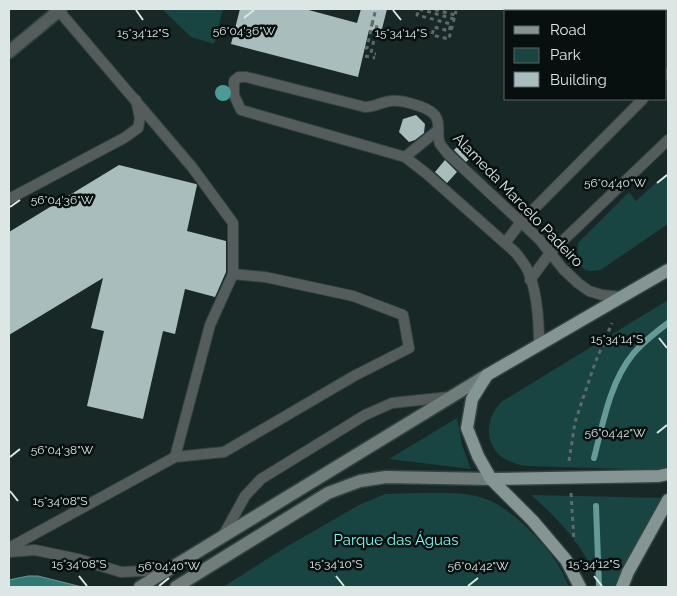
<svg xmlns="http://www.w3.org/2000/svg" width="677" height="596" viewBox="0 0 677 596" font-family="Raleway,sans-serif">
	<rect width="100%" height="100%" fill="#172827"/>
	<g fill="#184441">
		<path d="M162,9H223L214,44L191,37Z"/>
		<path d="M668,172V224L602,269C580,276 576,263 578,243L629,192L636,201Z"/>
		<path d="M668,300V470L525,466C517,464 509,462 503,458C483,444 486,417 501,402Z"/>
		<path d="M457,418L462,445L471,469L389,459Z"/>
		<path d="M416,493C439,493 464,491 486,499C516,510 560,557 569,587H223L286,547L359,505L385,494Z"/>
		<path d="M531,495L668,498L616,587H601C583,546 564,524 531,495Z"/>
	</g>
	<path fill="#327975" stroke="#659a97" d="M28,576H38L82,587H9V580Z"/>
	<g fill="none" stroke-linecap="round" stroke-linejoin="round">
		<g stroke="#659a97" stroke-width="6">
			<path d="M594,458C603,423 610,382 633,354C643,342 656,332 668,323"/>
			<path d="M596,506L599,586"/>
		</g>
	</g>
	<g fill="#a9bebc">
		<path d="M240,9H305L357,23L361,9H387L381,33L369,30L358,77L231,44Z"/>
		<path d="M416,115L425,124L424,133L415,140L409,142L399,132L403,119Z"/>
		<path d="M459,145L472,156L466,162L454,150Z"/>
		<path d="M445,160L457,172L447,183L435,172Z"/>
		<path d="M119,165L196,184L197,185L187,231L226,241V272L215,297L185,289L175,334L163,331L143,419L87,406L104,331L91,328L103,278L9,335V232Z"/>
	</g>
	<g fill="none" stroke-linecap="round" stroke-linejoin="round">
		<defs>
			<g id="lane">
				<path d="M666,75L668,73"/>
				<path d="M405,157L438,130"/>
				<path d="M9,199L124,138L138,128L140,118L136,100"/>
				<path d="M505,243L521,222L643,99"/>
				<path d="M530,280L550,253L668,140"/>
				<path d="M539,345C539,323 537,291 528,271C525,264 520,258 515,252L427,174L405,157L241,110L234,95V81L239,77H246L365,107C375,107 381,102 391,101C402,100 431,107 436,117C441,126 436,135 440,144C442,147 445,150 447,153L539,239L563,269L578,283L589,291L602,295L623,297"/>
				<path d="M175,457L224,452L354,376L409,348L403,315L353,296L265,277L233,274"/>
				<path d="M223,536L245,496L261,479L365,415L392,403L449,397"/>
				<path d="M9,548L175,457L210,325L233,274V223L192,167L59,11"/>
				<path d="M9,552L35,550L78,559L121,572L167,570"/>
			</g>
			<path id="street" d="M9,52L61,9"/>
			<g id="secondary">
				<path d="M140,587L487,375"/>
				<path d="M176,587L328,493L360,481L386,477L491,479"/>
			</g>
			<g id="primary">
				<path d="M491,479L659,476L668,474"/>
				<path d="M580,587L566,560L533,521L491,479L478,456L467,428L472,399L487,375L668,270"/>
				<path d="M622,587L628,572L668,500"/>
			</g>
		</defs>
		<use href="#lane" stroke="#324342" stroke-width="12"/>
		<use href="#street" stroke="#324342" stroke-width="15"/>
		<use href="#secondary" stroke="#324342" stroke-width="15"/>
		<use href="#primary" stroke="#324342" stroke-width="15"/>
		<g stroke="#5c6b6a" stroke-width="3" stroke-dasharray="4 4" stroke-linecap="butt">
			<path d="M436,9V10L455,15"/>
			<path d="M454,19L419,9L417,15L451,24L449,31L434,27L432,35L449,39C451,30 454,20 456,11"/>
			<path d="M372,24L376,9"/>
			<path d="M365,48H367L372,24L377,25L371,53L376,54"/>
			<path d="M365,56L375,58"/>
			<path d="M569,461L575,422L595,363L612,323"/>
			<path d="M571,493L574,541"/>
		</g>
		<use href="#lane" stroke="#555d5c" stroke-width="10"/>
		<use href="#street" stroke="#555d5c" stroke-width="12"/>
		<use href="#secondary" stroke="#707d7b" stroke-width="12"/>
		<use href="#primary" stroke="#849594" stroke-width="12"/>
	</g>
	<circle fill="#4b9c98" cx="223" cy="93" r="8"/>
	<path fill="none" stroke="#dbe6e5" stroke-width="2" d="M136,10L143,20M393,10L401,20M244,18L254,10M657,183L667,175M10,207L20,200M659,338L667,348M657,433L667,425M10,457L20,449M10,491L18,501M79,576L87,586M336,576L344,586M594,576L602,586M159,586L169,578M468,586L478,578"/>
	<g text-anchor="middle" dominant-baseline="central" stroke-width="5" stroke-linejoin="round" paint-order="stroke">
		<g font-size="15" fill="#dbe6e5" stroke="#080f0f">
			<text transform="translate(518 200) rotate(46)">Alameda Marcelo Padeiro</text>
		</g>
		<g font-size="15" fill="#75fbf4" stroke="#080f0f">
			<text x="396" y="540">Parque das Águas</text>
		</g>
	</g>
	<g font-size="12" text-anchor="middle" fill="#dbe6e5" stroke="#080f0f" stroke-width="5" stroke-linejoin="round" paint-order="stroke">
		<text x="244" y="35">56°04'36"W</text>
		<text x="401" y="37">15°34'14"S</text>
		<text x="143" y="37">15°34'12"S</text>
		<text x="615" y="187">56°04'40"W</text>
		<text x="62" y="204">56°04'36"W</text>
		<text x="617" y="343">15°34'14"S</text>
		<text x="615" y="437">56°04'42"W</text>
		<text x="62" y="454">56°04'38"W</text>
		<text x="60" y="505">15°34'08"S</text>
		<text x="79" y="568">15°34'08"S</text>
		<text x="336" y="568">15°34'10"S</text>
		<text x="594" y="568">15°34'12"S</text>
		<text x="169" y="570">56°04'40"W</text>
		<text x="478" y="570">56°04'42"W</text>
	</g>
	<rect width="677" height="596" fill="none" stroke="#dbe6e5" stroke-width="20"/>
	<rect x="504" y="10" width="162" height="90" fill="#080f0f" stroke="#5c6565"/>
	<rect x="514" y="26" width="25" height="8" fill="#849594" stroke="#5c6565"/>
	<text x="550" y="35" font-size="15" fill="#dbe6e5">Road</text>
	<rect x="514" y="48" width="25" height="15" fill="#184441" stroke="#5c6565"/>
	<text x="550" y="60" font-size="15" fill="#dbe6e5">Park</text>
	<rect x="514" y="72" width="25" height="15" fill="#a9bebc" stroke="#5c6565"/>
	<text x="550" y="85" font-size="15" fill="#dbe6e5">Building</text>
</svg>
